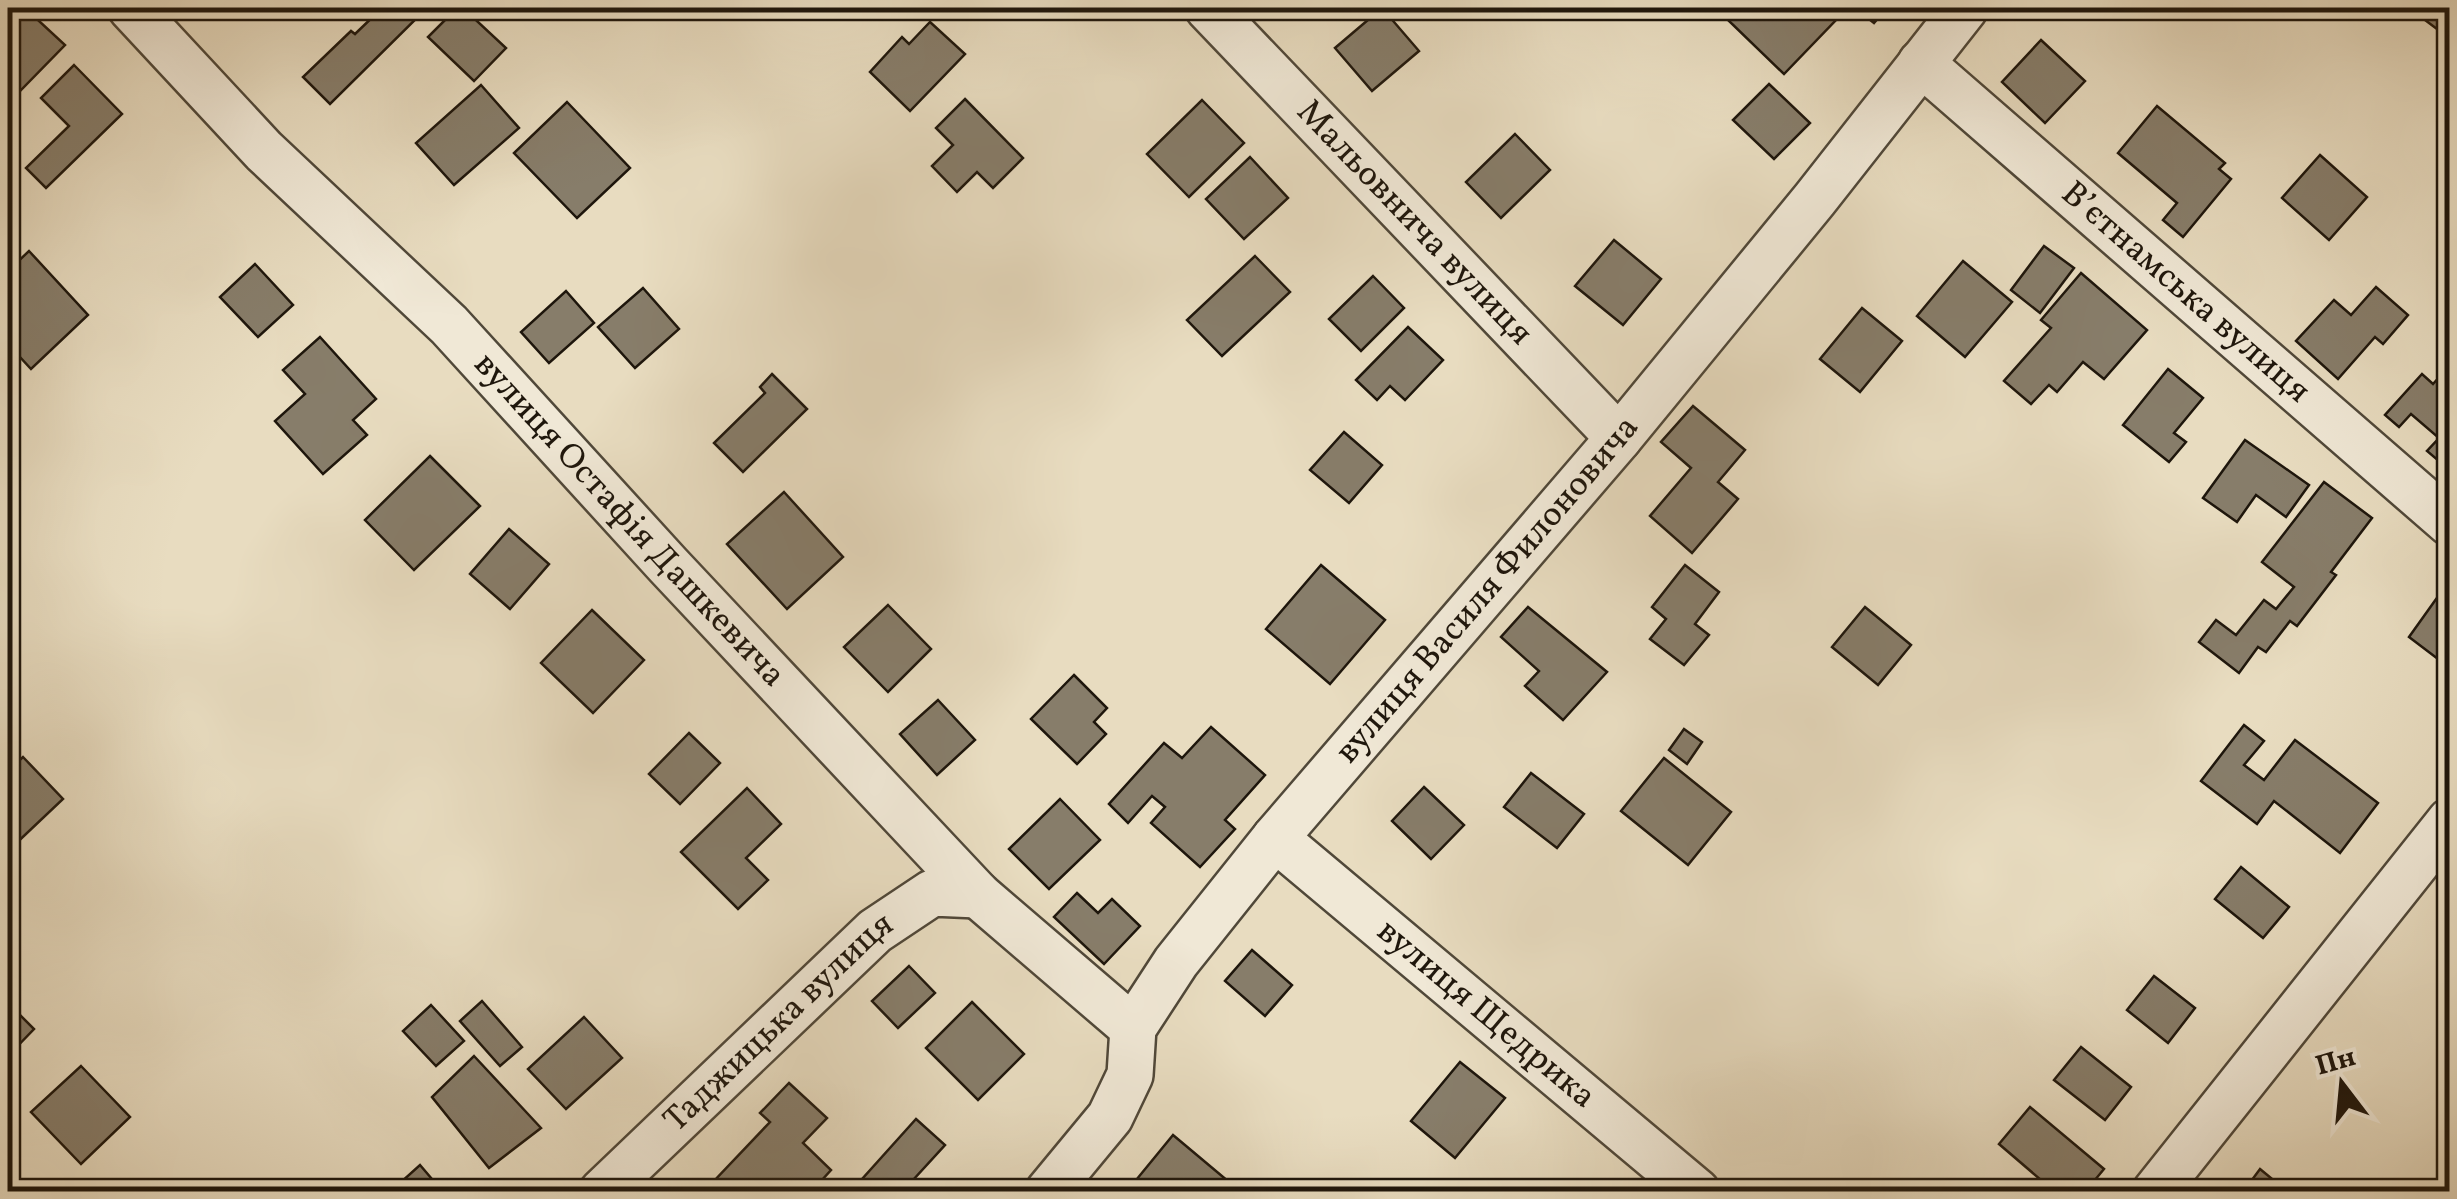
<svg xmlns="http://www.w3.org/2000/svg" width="2457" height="1199" viewBox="0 0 2457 1199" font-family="Vollkorn,serif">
	<rect width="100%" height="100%" fill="#e8dcc0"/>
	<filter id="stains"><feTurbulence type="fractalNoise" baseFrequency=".002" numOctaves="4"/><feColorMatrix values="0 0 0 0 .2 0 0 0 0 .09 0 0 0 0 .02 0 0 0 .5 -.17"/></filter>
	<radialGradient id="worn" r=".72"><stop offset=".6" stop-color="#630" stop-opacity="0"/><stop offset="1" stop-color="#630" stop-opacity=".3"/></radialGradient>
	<g fill="#877d6a" stroke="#1e160c" stroke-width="2.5">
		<path d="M19,8H25L65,45L21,90L8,78V20Z"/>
		<path d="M382,8L426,9L330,104L303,77L351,31L355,34Z"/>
		<path d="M457,8H463L506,48L474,81L428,37Z"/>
		<path d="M1382,8L1419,51L1372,91L1335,48Z"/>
		<path d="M1742,8H1823L1836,20L1784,74L1729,21Z"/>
		<path d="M1855,8H1887L1874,23Z"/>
		<path d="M2409,8H2450V12L2437,29Z"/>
		<path d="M930,22L965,54L910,111L870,72L902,37L909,44Z"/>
		<path d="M2041,40L2085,81L2045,123L2002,82Z"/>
		<path d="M74,65L122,114L46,188L26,168L69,126L41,98Z"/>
		<path d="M1769,84L1810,123L1774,159L1733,120Z"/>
		<path d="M481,85L519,128L454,185L416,143Z"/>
		<path d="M965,99L1023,158L993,188L977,172L957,192L932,166L953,145L936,128Z"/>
		<path d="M1202,100L1244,143L1189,197L1147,154Z"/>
		<path d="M567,102L630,168L577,218L514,153Z"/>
		<path d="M2157,106L2225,163L2219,169L2231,179L2183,237L2163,220L2177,203L2118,153Z"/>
		<path d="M1515,134L1550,170L1501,218L1466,182Z"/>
		<path d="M2320,155L2367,197L2329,240L2282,198Z"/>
		<path d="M1250,157L1288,198L1244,239L1206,199Z"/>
		<path d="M1614,240L1661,279L1623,325L1575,286Z"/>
		<path d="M2044,246L2074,268L2040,313L2011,290Z"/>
		<path d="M29,251L88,315L31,369L8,344V271Z"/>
		<path d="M1255,256L1290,292L1222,356L1187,320Z"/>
		<path d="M1963,261L2012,302L1965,357L1917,316Z"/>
		<path d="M255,264L293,305L258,337L220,297Z"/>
		<path d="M2081,273L2147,330L2104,379L2083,362L2057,392L2049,385L2031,404L2004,381L2051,328L2041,320Z"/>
		<path d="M1373,276L1404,308L1361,351L1329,319Z"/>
		<path d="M2376,287L2408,315L2383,344L2375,337L2338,379L2296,341L2334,300L2351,315Z"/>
		<path d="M643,288L679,329L635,368L598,327Z"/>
		<path d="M566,291L594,323L549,363L521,332Z"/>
		<path d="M1862,308L1902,341L1860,392L1820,359Z"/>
		<path d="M1408,327L1443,360L1405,400L1390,386L1377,400L1356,380Z"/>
		<path d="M320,337L376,399L353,420L367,435L323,474L275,421L305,394L283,370Z"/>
		<path d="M2450,365V463L2446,467L2427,451L2439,438L2411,414L2399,427L2385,415L2422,374L2433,384Z"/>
		<path d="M2168,369L2203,398L2174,433L2186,442L2169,462L2123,425Z"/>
		<path d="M772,374L807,409L743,472L714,443L765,393L760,387Z"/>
		<path d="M1693,406L1745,450L1718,482L1738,499L1692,553L1650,516L1691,468L1661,442Z"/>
		<path d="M1344,432L1382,465L1349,503L1310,470Z"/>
		<path d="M2245,440L2309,485L2286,517L2256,495L2237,522L2203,498Z"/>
		<path d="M430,456L480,506L414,570L365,520Z"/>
		<path d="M2324,482L2372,518L2331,572L2336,575L2297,626L2290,621L2266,652L2258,647L2239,673L2199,642L2216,620L2236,635L2264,600L2276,609L2294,587L2262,562Z"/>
		<path d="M784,492L843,557L787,609L727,544Z"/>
		<path d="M509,529L549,564L510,609L470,574Z"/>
		<path d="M1321,565L1385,620L1330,684L1266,629Z"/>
		<path d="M1685,565L1719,592L1695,624L1709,635L1684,665L1650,639L1666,619L1652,607Z"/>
		<path d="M2444,588L2450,592V643L2438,659L2409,637Z"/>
		<path d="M888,605L931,649L888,692L844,647Z"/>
		<path d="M1528,607L1607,672L1563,720L1525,686L1539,671L1501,637Z"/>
		<path d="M1865,607L1911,645L1878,685L1832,647Z"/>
		<path d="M592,610L644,660L593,713L541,663Z"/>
		<path d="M1074,675L1107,708L1094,722L1106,734L1077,764L1031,719Z"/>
		<path d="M938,700L975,740L937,775L900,734Z"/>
		<path d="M2244,725L2264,741L2244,765L2264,780L2295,740L2378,803L2340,853L2274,801L2257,824L2201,781Z"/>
		<path d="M1211,727L1265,775L1225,820L1235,829L1200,867L1151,823L1165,807L1152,796L1128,823L1109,804L1164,743L1182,758Z"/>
		<path d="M1684,729L1702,742L1687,764L1669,750Z"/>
		<path d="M689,733L720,763L680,804L649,774Z"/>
		<path d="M23,757L63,799L8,851V771Z"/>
		<path d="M1664,758L1731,812L1688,865L1621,811Z"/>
		<path d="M1531,773L1584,814L1557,848L1504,807Z"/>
		<path d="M1424,787L1464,825L1431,859L1392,821Z"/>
		<path d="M747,788L781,824L746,858L768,880L738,909L681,852Z"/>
		<path d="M1060,799L1100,840L1049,889L1009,849Z"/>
		<path d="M2241,867L2289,907L2263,938L2215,899Z"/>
		<path d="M1077,893L1098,913L1112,899L1140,926L1104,964L1054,917Z"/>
		<path d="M1252,950L1292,985L1265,1016L1225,981Z"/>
		<path d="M909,966L935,993L898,1028L872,1001Z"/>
		<path d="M2154,976L2195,1008L2168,1043L2127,1010Z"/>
		<path d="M482,1001L522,1047L500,1066L460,1021Z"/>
		<path d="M972,1002L1024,1054L978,1100L926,1048Z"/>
		<path d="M8,1003L34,1029L8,1056Z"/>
		<path d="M431,1005L464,1041L436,1066L403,1031Z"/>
		<path d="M584,1017L622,1058L566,1109L528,1069Z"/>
		<path d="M2081,1047L2131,1087L2105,1120L2054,1080Z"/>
		<path d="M474,1056L541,1128L489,1168L432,1097Z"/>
		<path d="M1460,1062L1505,1098L1455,1158L1411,1121Z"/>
		<path d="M81,1066L130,1117L81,1164L31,1112Z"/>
		<path d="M789,1083L827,1118L803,1143L831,1170L811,1192H725L714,1181L770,1122L760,1113Z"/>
		<path d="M2030,1107L2104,1169L2085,1192H2055L1999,1144Z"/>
		<path d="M916,1119L945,1145L902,1192H877L863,1178Z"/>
		<path d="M1173,1135L1241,1192H1140L1132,1185Z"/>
		<path d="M420,1165L443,1192H390Z"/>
		<path d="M2260,1169L2288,1192H2243Z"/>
	</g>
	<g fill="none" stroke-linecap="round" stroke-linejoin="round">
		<defs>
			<g id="street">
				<path id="s1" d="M131,8L264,151L449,325L668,565L978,895L1133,1028"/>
				<path id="s2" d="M1208,8L1619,438"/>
				<path d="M1921,63L2450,523"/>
				<path id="s3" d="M1275,838L1697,1192"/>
				<path id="s4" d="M602,1192L875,931L932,893L978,895"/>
				<path id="s5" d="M1048,1192L1110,1117L1130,1075L1133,1028L1176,962L1275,838L1619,438L1815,199L1965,8"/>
				<path d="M2155,1192L2450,821"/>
			</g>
		</defs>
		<use href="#street" stroke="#504839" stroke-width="50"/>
		<use href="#street" stroke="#f0e8d6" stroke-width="45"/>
	</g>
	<g text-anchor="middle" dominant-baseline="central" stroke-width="8" stroke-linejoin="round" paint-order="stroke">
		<g font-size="35" fill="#1e160c" stroke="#f0e8d6">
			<text stroke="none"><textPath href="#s2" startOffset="298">Мальовнича вулиця</textPath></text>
			<text transform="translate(2185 293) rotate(41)">Вʼєтнамська вулиця</text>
			<text stroke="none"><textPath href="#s1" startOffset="715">вулиця Остафія Дашкевича</textPath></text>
			<text stroke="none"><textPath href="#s5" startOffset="755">вулиця Василя Филоновича</textPath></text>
			<text stroke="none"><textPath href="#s3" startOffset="275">вулиця Щедрика</textPath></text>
			<text stroke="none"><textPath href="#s4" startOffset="245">Таджицька вулиця</textPath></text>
		</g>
	</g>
	<rect width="2457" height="1199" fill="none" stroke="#e8dcc0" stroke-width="40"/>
	<rect x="10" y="10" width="2437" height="1179" fill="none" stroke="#1e160c" stroke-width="5"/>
	<rect x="20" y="20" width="2417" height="1159" fill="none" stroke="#1e160c" stroke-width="2.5"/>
	<g transform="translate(2342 1084) rotate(344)" stroke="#f0e8d6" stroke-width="8" paint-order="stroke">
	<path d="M0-8L18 38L0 25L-18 38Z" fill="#1e160c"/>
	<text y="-15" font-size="28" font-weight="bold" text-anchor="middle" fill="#1e160c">Пн</text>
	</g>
	<rect width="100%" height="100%" filter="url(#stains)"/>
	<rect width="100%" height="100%" fill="url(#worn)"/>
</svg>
